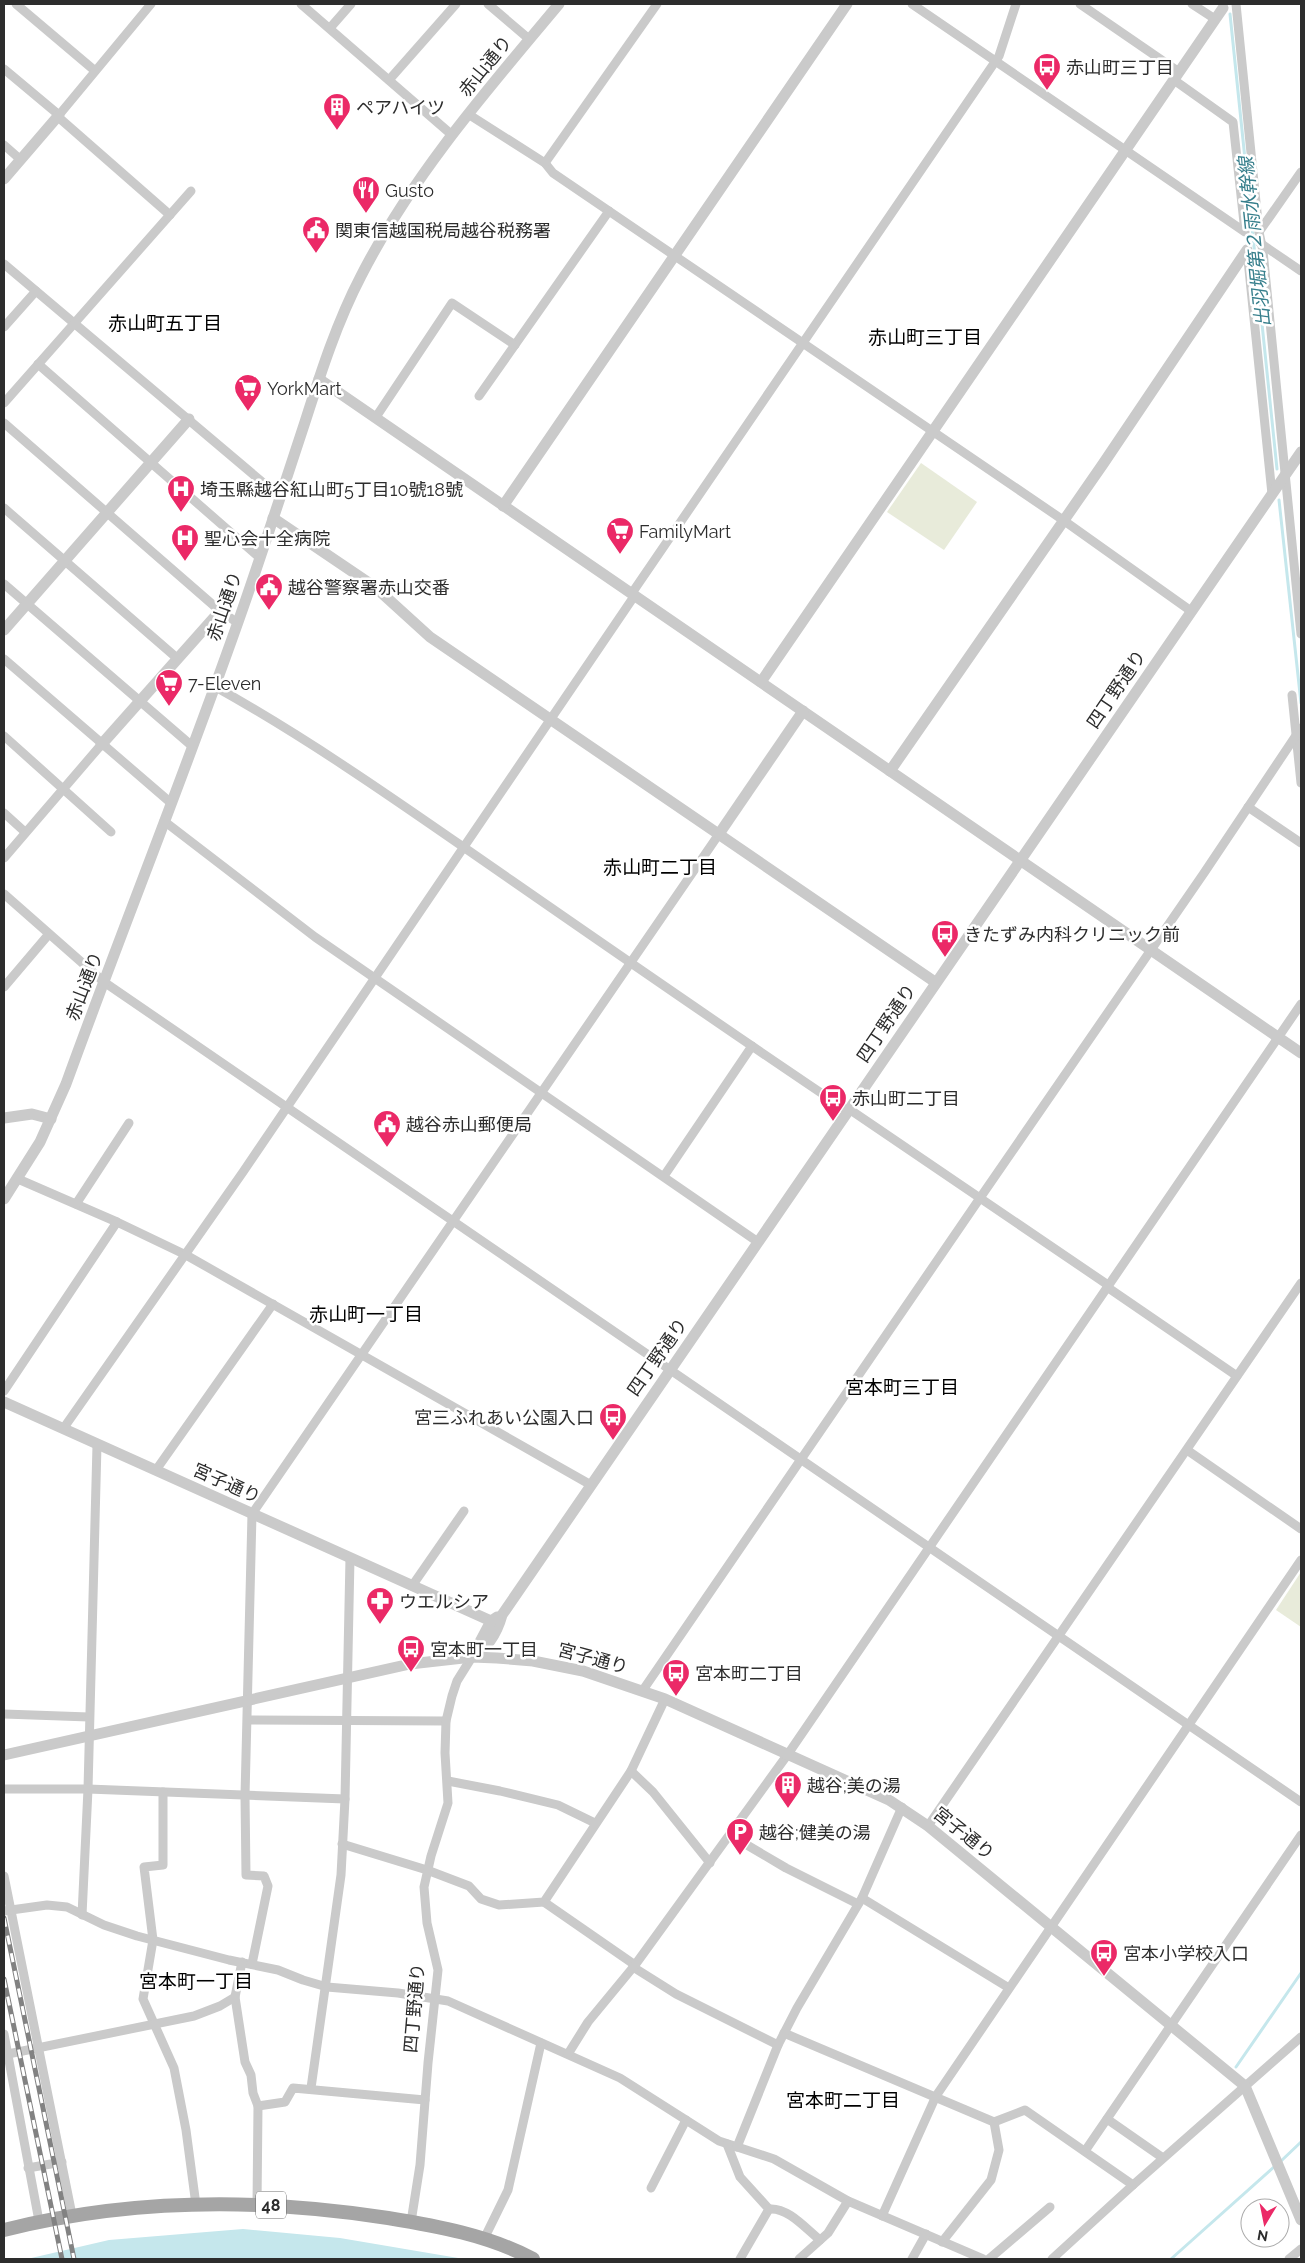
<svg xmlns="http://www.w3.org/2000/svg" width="1305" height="2263" viewBox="0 0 1305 2263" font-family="Raleway,'Noto Sans JP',sans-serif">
	<rect width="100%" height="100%" fill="#fff"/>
	<g fill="#e8ebda">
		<path d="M921,463L977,502L944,550L887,512Z"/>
		<path d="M1301,1572V1627L1276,1610Z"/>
	</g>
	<path fill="#c5e7ec" d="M243,2229L340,2238L464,2259H27L109,2240Z"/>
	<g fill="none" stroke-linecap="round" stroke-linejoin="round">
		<g stroke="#c5e7ec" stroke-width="3">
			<path d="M1230,14L1277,469"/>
			<path d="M1279,500L1301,703"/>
			<path d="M1236,2067L1301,1973"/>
			<path d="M1280,2162L1301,2142"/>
			<path d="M1171,2259L1275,2166"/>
		</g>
		<g stroke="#cacaca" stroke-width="9">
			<path d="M16,4L94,70"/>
			<path d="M301,4L452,135"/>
			<path d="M488,4L529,39"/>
			<path d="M912,4L1245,232L1233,122L1174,80"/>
			<path d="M1080,4L1179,72"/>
			<path d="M1192,4L1215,19"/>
			<path d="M1236,4L1259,232"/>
			<path d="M330,28L351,4"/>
			<path d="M4,69L59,115L151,4"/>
			<path d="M389,80L456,4"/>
			<path d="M468,114L545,163L553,173L1063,520L1191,611"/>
			<path d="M57,116L170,215"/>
			<path d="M4,145L21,160"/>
			<path d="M545,163L657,4"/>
			<path d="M1301,172L1259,232L1263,251L1301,634"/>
			<path d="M1260,243L1301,271"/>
			<path d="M1247,250L1272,494"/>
			<path d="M4,264L280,497"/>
			<path d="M4,327L36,291"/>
			<path d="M38,364L260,558"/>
			<path d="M479,396L609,211"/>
			<path d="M4,403L191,191"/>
			<path d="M376,417L452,303L515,345"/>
			<path d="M4,423L220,611L238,623"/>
			<path d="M4,508L178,659"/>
			<path d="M4,584L192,746"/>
			<path d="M632,593L999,56L1016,4"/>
			<path d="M4,659L171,803"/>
			<path d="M214,686C318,744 414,813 511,880C622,957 733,1034 845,1109H849L1108,1285"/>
			<path d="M1292,695L1301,783"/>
			<path d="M4,736L111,832"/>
			<path d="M1248,807L1301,843"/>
			<path d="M4,813L25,832"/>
			<path d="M164,821L315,937L758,1242"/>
			<path d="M4,858L101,745"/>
			<path d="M4,894L104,982L1301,1802"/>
			<path d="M4,987L49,934"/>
			<path d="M664,1176L752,1046"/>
			<path d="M18,1179L117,1222L186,1255L591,1485"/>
			<path d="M980,1198L1204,873L1301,728"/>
			<path d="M76,1204L129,1123"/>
			<path d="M1107,1287L1237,1376"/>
			<path d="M4,1391L117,1222"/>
			<path d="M63,1429L243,1172L635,595"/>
			<path d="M1187,1450L1301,1529"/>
			<path d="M156,1470L273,1304"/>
			<path d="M412,1586L464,1511"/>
			<path d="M643,1690L980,1198"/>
			<path d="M4,1714L89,1717"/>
			<path d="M248,1720L446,1721"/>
			<path d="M631,1771L665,1699"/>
			<path d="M448,1781L500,1791L558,1805L595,1823"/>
			<path d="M4,1789H88L345,1799"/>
			<path d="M163,1792V1865L144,1867L153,1940L143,1999L174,2068L186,2130L196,2205"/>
			<path d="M928,1826L1301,1283"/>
			<path d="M730,1835L786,1868L858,1904"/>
			<path d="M342,1844L427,1870L469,1886L481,1899L499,1905L544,1902L631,1771L653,1792L710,1863"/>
			<path d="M4,1876L72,2215"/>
			<path d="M862,1898L1009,1988"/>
			<path d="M544,1902L635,1965"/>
			<path d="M4,1911L47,1905L67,1907L104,1925L137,1936L229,1960L278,1970L303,1980L327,1987L398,1993L448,2001L620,2078L719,2141L774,2159L848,2201L983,2259"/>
			<path d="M82,1915L88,1789L97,1445"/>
			<path d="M242,1962L235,1997L245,2062L251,2075L253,2093L258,2106L257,2204"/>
			<path d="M252,1964L268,1886L264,1876L246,1875L245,1796L252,1514L719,834"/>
			<path d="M633,1967L676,1994L778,2045"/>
			<path d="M784,2033L994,2122L1025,2110L1133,2185"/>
			<path d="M4,2034L39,2221"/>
			<path d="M8,2054L194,2016L220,2006L235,1997"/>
			<path d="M568,2054L588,2022L635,1965L788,1754L1301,1004"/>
			<path d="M311,2088L341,1875L345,1799L350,1558"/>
			<path d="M258,2106L285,2102L293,2088L425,2100"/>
			<path d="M1107,2119L1163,2158"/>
			<path d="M727,2144L740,2177L769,2209L740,2259"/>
			<path d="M737,2147L778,2045L797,2008L862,1898L902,1807"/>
			<path d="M1085,2151L1301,1835"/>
			<path d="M28,2168L62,2162"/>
			<path d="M651,2188L686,2120"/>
			<path d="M769,2209C788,2207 806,2229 820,2240"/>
			<path d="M882,2216L936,2096L1301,1560"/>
			<path d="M411,2222L420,2165L428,2063L438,1970L427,1923L424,1887L431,1856L448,1803L445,1753L446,1721L452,1696L457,1681L472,1657"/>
			<path d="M484,2239L508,2190L541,2043"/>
			<path d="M942,2242L991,2180L999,2150L994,2122"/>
			<path d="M799,2259L828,2233L848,2201"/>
			<path d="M912,2259L926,2234"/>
			<path d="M989,2259L1050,2207"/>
			<path d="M1052,2259L1133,2185L1301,2037"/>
			<path d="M1289,2259L1301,2249"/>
		</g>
		<g stroke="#cacaca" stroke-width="11">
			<path d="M4,179L59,115"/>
			<path d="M319,379L1301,1053"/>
			<path d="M503,506L847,4"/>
			<path d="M273,518L375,587L430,637L935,982"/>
			<path d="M4,630L189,419"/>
			<path d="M761,682L1223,8"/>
			<path d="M101,745L220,611"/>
			<path d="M890,771L1103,464L1247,250"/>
			<path d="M719,834L803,711"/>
			<path d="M4,1118L32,1114L51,1119"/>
			<path d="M4,1199L40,1142L66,1084C124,924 188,766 244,605C265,544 285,483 305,422C321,372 337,322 361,276C412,176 487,90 559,4"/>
			<path d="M4,1402L491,1621"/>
			<path d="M472,1657C488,1648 497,1633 502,1615L1301,452"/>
			<path d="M472,1657L491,1621L497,1617"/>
			<path d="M4,1755L410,1664L472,1657L497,1658L533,1661L583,1671L665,1699L889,1800L928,1826L1245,2086L1301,2220"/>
		</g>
		<path stroke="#a5a5a5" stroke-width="14" d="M4,2230C129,2199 261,2198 388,2218C437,2226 488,2235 533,2259"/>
		<defs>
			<g id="rail">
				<path d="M4,1918L74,2259"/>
				<path d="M4,1979L62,2259"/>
			</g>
		</defs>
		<use href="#rail" stroke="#828282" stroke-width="5"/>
		<use href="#rail" stroke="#fff" stroke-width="3" stroke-dasharray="9" stroke-linecap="butt"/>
	</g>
	<defs>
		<symbol id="bus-pin" viewBox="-11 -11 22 30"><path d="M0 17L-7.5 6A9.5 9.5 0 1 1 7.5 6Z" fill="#eb2967" stroke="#fff"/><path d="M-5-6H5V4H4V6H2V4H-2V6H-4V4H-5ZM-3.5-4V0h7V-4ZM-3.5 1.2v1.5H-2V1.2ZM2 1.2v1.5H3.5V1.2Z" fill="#fff"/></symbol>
		<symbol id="building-pin" viewBox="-11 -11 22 30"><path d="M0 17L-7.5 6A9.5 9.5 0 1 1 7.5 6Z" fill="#eb2967" stroke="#fff"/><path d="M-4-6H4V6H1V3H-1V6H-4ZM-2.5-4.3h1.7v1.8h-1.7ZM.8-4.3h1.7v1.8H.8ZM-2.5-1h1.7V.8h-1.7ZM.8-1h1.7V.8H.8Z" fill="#fff"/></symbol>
		<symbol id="restaurant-pin" viewBox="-11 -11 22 30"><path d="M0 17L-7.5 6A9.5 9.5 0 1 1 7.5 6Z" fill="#eb2967" stroke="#fff"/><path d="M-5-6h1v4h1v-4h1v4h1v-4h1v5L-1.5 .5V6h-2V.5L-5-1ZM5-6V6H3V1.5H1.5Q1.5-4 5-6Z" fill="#fff"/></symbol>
		<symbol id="civic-pin" viewBox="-11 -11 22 30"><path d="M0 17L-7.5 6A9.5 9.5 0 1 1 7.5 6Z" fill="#eb2967" stroke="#fff"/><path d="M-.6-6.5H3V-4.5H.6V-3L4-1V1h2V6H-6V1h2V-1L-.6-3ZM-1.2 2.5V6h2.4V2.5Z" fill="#fff"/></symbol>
		<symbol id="supermarket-pin" viewBox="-11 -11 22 30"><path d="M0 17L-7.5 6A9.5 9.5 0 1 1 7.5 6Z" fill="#eb2967" stroke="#fff"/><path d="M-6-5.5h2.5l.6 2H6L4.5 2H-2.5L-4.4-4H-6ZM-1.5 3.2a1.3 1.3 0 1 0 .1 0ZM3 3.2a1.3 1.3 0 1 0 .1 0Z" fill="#fff"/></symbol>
		<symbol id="hospital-pin" viewBox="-11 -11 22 30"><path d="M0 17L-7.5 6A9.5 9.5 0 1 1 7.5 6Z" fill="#eb2967" stroke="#fff"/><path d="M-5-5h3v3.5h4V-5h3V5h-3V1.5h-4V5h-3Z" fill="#fff"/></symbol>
		<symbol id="pharmacy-pin" viewBox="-11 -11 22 30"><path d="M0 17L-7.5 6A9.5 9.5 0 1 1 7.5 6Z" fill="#eb2967" stroke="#fff"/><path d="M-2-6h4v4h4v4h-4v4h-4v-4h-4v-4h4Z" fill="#fff"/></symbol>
		<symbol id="parking-pin" viewBox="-11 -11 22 30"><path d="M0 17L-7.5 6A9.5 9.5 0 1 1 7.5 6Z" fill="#eb2967" stroke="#fff"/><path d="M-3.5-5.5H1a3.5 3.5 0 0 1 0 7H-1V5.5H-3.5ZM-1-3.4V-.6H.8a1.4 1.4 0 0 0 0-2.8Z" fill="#fff"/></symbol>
	</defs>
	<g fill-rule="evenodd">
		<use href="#bus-pin" x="1031" y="51" width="32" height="43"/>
		<use href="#building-pin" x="321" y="91" width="32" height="43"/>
		<use href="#restaurant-pin" x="350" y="174" width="32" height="43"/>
		<use href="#civic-pin" x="300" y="214" width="32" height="43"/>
		<use href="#supermarket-pin" x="232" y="372" width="32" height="43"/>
		<use href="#hospital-pin" x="165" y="473" width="32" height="43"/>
		<use href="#supermarket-pin" x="604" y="515" width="32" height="43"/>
		<use href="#hospital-pin" x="169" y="522" width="32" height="43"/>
		<use href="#civic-pin" x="253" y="571" width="32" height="43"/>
		<use href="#supermarket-pin" x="153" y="667" width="32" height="43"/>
		<use href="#bus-pin" x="929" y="918" width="32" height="43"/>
		<use href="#bus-pin" x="817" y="1082" width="32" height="43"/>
		<use href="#civic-pin" x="371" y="1108" width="32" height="43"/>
		<use href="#bus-pin" x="597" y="1401" width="32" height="43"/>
		<use href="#pharmacy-pin" x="364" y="1585" width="32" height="43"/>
		<use href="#bus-pin" x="395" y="1633" width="32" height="43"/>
		<use href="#bus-pin" x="660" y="1657" width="32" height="43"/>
		<use href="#building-pin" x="772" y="1769" width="32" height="43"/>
		<use href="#parking-pin" x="724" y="1816" width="32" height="43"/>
		<use href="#bus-pin" x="1088" y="1937" width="32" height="43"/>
	</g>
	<g text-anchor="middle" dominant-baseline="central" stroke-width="5" stroke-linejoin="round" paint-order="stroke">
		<rect fill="#fff" stroke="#6c6c6c" stroke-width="1" x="256" y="2191.5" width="30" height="27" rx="4"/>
		<g font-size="16" font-weight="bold" fill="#2d2d2d">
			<text x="271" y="2205">48</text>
		</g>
		<g font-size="18" fill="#2d2d2d" stroke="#fff">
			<text transform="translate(485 66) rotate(-51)">赤山通り</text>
			<text transform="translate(224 606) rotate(-71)">赤山通り</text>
			<text transform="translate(1116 689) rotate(-56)">四丁野通り</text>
			<text transform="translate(84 986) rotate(-69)">赤山通り</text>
			<text transform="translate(886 1023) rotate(-56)">四丁野通り</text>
			<text transform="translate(657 1357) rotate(-55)">四丁野通り</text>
			<text transform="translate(227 1483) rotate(24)">宮子通り</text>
			<text transform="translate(593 1658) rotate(15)">宮子通り</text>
			<text transform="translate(964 1833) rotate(39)">宮子通り</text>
			<text transform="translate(414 2008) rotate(-85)">四丁野通り</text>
		</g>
		<g font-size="18" fill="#2d2d2d" stroke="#fff" text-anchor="start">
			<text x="1066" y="67">赤山町三丁目</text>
			<text x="356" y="107">ペアハイツ</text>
			<text x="385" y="190">Gusto</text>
			<text x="335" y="230">関東信越国税局越谷税務署</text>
			<text x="267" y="388">YorkMart</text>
			<text x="200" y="489">埼玉縣越谷紅山町5丁目10號18號</text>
			<text x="639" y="531">FamilyMart</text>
			<text x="204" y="538">聖心会十全病院</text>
			<text x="288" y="587">越谷警察署赤山交番</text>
			<text x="188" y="683">7-Eleven</text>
			<text x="964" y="934">きたずみ内科クリニック前</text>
			<text x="852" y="1098">赤山町二丁目</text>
			<text x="406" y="1124">越谷赤山郵便局</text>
			<text x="594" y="1417" text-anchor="end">宮三ふれあい公園入口</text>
			<text x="399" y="1601">ウエルシア</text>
			<text x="430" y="1649">宮本町一丁目</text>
			<text x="695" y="1673">宮本町二丁目</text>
			<text x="807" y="1785">越谷;美の湯</text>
			<text x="759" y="1832">越谷;健美の湯</text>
			<text x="1123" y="1953">宮本小学校入口</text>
		</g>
		<g font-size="19" font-style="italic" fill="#377f8c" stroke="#fff">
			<text transform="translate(1254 242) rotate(-96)">出羽堀第２雨水幹線</text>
		</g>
		<g font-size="19" fill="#000" stroke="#fff">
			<text x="165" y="323">赤山町五丁目</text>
			<text x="925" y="337">赤山町三丁目</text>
			<text x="660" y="867">赤山町二丁目</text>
			<text x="366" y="1314">赤山町一丁目</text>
			<text x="902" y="1387">宮本町三丁目</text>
			<text x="196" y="1981">宮本町一丁目</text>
			<text x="843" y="2100">宮本町二丁目</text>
		</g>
	</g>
	<rect width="1305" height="2263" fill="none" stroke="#2d2d2d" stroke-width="10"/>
	<g transform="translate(1265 2223) rotate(190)"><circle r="24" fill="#ffffff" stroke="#ababab"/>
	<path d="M0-4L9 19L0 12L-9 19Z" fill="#eb2967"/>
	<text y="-8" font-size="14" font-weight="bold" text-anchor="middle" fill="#2d2d2d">N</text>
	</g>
</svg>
